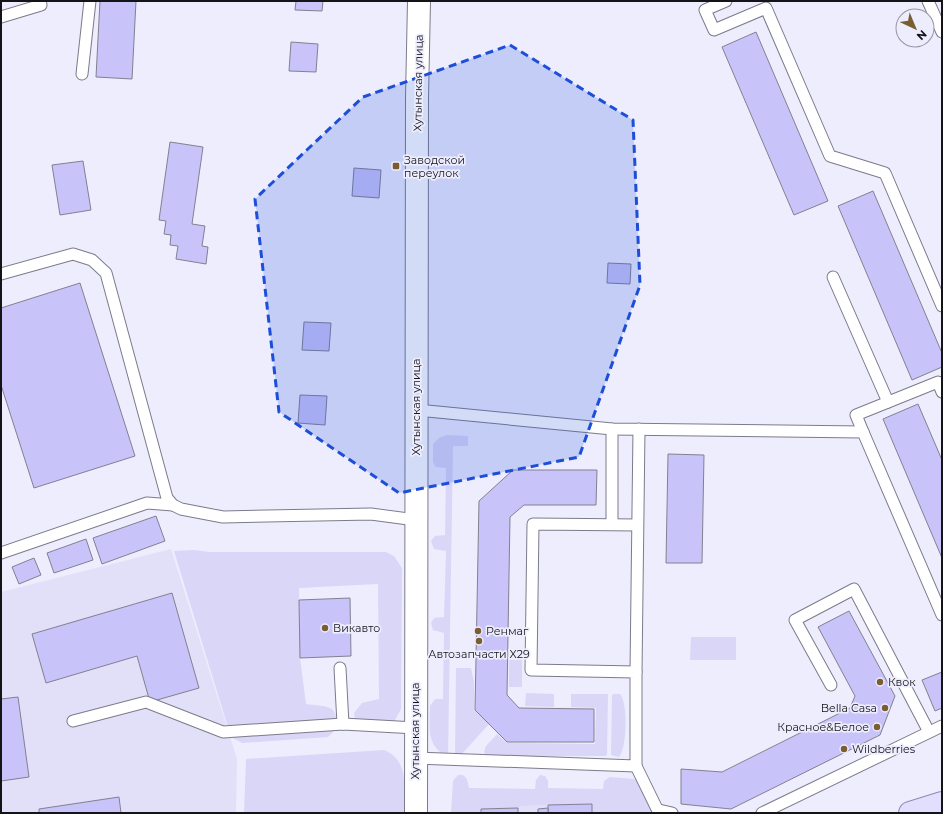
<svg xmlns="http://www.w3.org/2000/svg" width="943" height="814" viewBox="0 0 943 814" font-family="Montserrat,sans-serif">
	<rect width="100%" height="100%" fill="#eeedfe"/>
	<g fill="#e2e0f9">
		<path d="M171,549L237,759L236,813H1V592Z"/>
		<path d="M592,804V813H518V808L521,806Z"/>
	</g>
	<g fill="#d9d6f8">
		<path d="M447,435L468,436V446H453L448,757C425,745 430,728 430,706L435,699H443L444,633L433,630L431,623L434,618L444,617L446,551L434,549L431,541L435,536L445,535L446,468L436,467L433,462V444L439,438Z"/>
		<path d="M194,550L210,552H386L394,556L402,568L401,709L391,727L378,731H362L356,724L354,713L362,703L379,699L378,584L299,588L300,658L306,704C326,707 339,703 336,729L328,737L242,743L231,737L174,551Z"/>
		<path d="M691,637H736V660H690Z"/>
		<rect x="509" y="660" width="13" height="27"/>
		<path d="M456,668H471L474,682V710L489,724L461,755L455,758Z"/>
		<path d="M526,693L554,694V707L525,706Z"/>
		<path d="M571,694H608L607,755L605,756H487L484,752L486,746L497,734L507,743L595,744L596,708L571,707Z"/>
		<path d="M613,694H620C628,702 627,748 619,757L611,755L612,696Z"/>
		<path d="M384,750C410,760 404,790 404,813H244L246,759Z"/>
		<path d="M458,775H463L467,779L469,788L535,789L536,780L540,775L545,776L548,781V788L603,789L604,781L610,777L647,780L653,813H592V804L521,806L518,808L482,809L481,813H451L453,781Z"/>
	</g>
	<g fill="#c8c3f9" stroke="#828090">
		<path d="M100,1H136L132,79L96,77Z"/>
		<path d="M296,1H323L322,11L295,10Z"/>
		<path d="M756,32L828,201L794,215L722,47Z"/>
		<path d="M291,42L318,44L316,72L289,71Z"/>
		<path d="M170,142L203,147L192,224L205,226L202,246L208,247L206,264L176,259L178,246L170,245L171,235L164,234L166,221L159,220Z"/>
		<path d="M83,161L91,210L60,215L52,165Z"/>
		<path d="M354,168L381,170L379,198L352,196Z"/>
		<path d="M873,191L942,353V367L912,380L838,206Z"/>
		<path d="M608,263L631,264L630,284L607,283Z"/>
		<path d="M80,283L135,456L34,488L1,385V308Z"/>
		<path d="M304,322L331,323L329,351L302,350Z"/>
		<path d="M300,395L327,396L325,425L298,423Z"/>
		<path d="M918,404L942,460V558L883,419Z"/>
		<path d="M668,454L704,455L702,563H666Z"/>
		<path d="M513,470H597L596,505H524L510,517L507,695L519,708L594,709V742H507L475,710L479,501Z"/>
		<path d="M156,516L165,541L102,564L93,538Z"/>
		<path d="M86,539L93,560L54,573L47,553Z"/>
		<path d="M34,558L41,575L19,584L12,567Z"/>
		<path d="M172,593L199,688L150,702L137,656L46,683L32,634Z"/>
		<path d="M350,598L351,656L300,658L299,600Z"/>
		<path d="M849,611L895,696L880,735L731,809L681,804V769L722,772L850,708L855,696L818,627Z"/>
		<path d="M942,672V708L935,711L922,680Z"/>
		<path d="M18,697L29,777L1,781V699Z"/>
		<path d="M119,797L121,813H39V809Z"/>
		<path d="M592,804V813H548V805Z"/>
		<path d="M518,808V813H481V809Z"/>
		<path d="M548,808V813H538V809Z"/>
	</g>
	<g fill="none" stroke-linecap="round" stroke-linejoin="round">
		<defs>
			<g id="lane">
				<path d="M726,1L705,10L714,30L766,8L830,156L885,173L942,306"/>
				<path d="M928,1L942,32"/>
				<path d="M1,17L41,5L40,1"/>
				<path d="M82,74L90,1"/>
				<path d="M1,274L73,254L92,260L106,273L167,498L173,505L181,509L223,517L371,514L416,520"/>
				<path d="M833,277L888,402"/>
				<path d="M417,410L612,429L863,432L942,615"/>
				<path d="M612,429V524"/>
				<path d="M863,432L856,415L938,382L942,392"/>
				<path d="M1,553L147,503L173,505"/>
				<path d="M340,668L343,724"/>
				<path d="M636,672L639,429"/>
				<path d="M831,685L795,620L854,589L929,732"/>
				<path d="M73,721L146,702L223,732L343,724L416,728"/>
				<path d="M415,758L636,766V672L531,670L533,524L637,525"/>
				<path d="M636,766L659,813"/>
				<path d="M659,810L672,813"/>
				<path d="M762,813L942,726"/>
			</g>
			<path id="secondary" d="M416,813L417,98L419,1"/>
			<path id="primary" d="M910,813L942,803"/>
		</defs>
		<use href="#lane" stroke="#7c7b8a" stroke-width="13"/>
		<use href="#secondary" stroke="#7c7b8a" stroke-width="24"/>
		<use href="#primary" stroke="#8d8aae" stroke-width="24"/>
		<use href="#lane" stroke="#fff" stroke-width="11"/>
		<use href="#secondary" stroke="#fff" stroke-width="22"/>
		<use href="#primary" stroke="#e2dffe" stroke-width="22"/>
	</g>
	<path fill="#1d4ed8" fill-opacity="0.2" stroke="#1d4ed8" stroke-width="3" stroke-dasharray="8 5" stroke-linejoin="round" d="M510,45L633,120L640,285L579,457L399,493L279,412L255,199L363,97Z"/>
	<g fill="#795e31" stroke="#eeedfe" stroke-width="1.5">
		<rect x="392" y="162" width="8" height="8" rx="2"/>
		<circle cx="325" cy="628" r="4"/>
		<circle cx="478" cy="631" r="4"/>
		<circle cx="479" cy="641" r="4"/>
		<circle cx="880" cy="682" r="4"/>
		<circle cx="885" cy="708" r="4"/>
		<circle cx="877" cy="727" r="4"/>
		<circle cx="844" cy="749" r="4"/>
	</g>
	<g text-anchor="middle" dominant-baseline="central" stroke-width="3.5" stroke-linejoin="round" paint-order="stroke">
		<g font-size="11" fill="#131318" stroke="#eeedfe">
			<text transform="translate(418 83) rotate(-89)">Хутынская улица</text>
			<text transform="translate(416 407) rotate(-90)">Хутынская улица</text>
			<text transform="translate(415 731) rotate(-90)">Хутынская улица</text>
		</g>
		<g font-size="11" fill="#131318" stroke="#eeedfe" text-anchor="start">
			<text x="404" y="160">Заводской<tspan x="404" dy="13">переулок</tspan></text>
			<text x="333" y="628">Викавто</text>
			<text x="486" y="631">Ренмаг</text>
			<text x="479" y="654" text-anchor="middle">Автозапчасти X29</text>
			<text x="888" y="682">Квок</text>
			<text x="877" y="708" text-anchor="end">Bella Casa</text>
			<text x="869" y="727" text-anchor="end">Красное&amp;Белое</text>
			<text x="852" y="749">Wildberries</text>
		</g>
	</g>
	<rect width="943" height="814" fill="none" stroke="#131318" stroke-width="4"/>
	<g transform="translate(915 28) rotate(136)"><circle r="19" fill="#eeedfe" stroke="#9696a2"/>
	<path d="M0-3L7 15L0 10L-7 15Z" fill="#795e31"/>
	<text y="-6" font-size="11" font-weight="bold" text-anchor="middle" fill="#131318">N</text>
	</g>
</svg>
